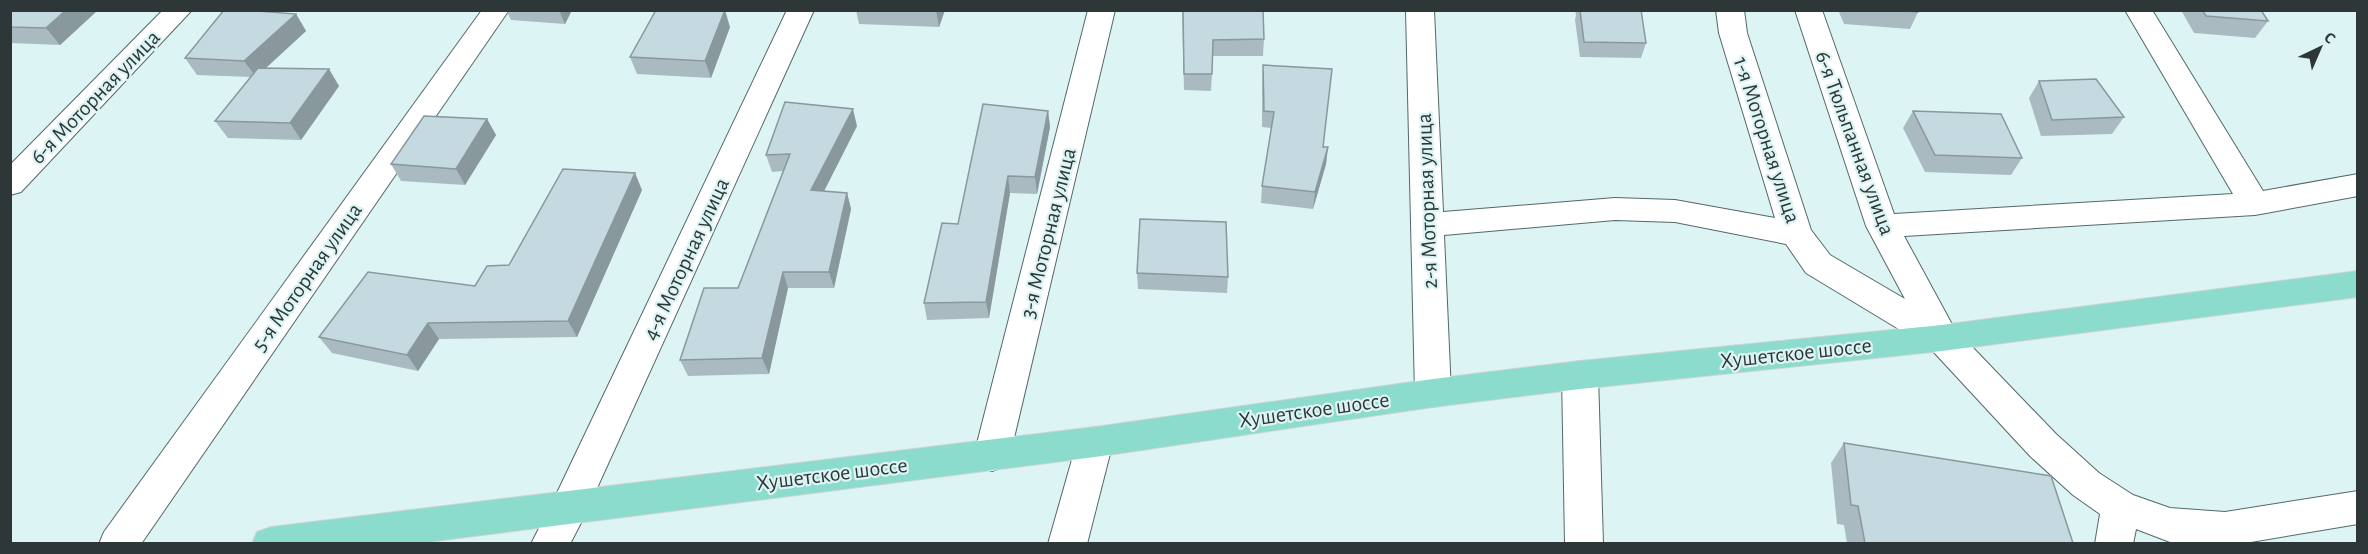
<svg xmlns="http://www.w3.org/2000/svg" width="2368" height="554" viewBox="0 0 2368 554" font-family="'Alegreya Sans',sans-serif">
	<rect width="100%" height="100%" fill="#ddf4f4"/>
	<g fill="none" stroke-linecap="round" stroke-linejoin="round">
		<defs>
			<g id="minor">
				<path d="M163,10H192L21,192L10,195V165Z"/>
				<path d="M482,10H509L141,544H99L104,532Z"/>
				<path d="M787,10H814L583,519L570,544H531L556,495Z"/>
				<path d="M1088,10H1115L1010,455L1005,466L992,471L979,466L974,455Z"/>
				<path d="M1406,10H1434L1443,212L1615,198L1675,200L1775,218L1719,33L1716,10H1744L1747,33L1811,230L1830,255L1905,299L1866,226L1795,10H1822L1894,214L2233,194L2125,10H2152L2263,191L2358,174V196L2255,215L1904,236L1954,328L2056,434L2099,473L2133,495L2170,508L2225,512L2358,491V524L2239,544L2170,542L2136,529L2133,544H2095L2100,514L2073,495L2030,456L1930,348L1806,273L1786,244L1675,222L1615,220L1444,235L1451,393L1446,403L1433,407L1420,403L1415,393Z"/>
				<path d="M1580,361L1592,365L1598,375L1603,544H1565L1562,375L1568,365Z"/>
				<path d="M1095,427L1108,431L1113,442L1087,544H1048L1077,442L1082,431Z"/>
			</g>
			<path id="major" d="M2358,271V297L1942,351L1580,389L1433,407L1095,457L412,544H252L257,532L271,527L1095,427L1433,379L1580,361L1942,325Z"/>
		</defs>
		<use href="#minor" stroke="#546869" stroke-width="2"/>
		<use href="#major" stroke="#d1d3d3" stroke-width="2"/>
		<use href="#minor" fill="#fff" fill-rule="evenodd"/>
		<use href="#major" fill="#8bdccc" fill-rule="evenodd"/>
	</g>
	<g fill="#a9bbc1">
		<path d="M10,10H98L60,45L10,43Z"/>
		<path d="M506,10H572L565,24L511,20Z"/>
		<path d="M856,10H945L939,27L859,24Z"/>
		<path d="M1182,10H1263L1264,39L1263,56H1213L1211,91L1184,90Z"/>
		<path d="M1575,10H1641L1646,43L1641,58L1580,57L1575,20L1576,15Z"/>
		<path d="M1838,10H1918V12L1910,29L1844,24Z"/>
		<path d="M2181,10H2261L2268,21L2255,38L2194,33Z"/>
		<path d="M296,14L306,31L266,68L339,86L301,140L228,138L215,121L251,77L197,75L185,58Z"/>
		<path d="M730,27L711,78L637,74L630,57Z"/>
		<path d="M1263,65L1323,147H1328L1326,164L1313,209L1261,203L1262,186L1271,128L1262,127V82Z"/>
		<path d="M2039,81L2124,117L2112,134L2041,136L2029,98Z"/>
		<path d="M1048,111L1050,127L1037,194L1010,193L989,318L927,320L924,303L958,224Z"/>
		<path d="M1913,111L2022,158L2011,175L1925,172L1903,128Z"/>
		<path d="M487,119L496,135L465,185L401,181L391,164Z"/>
		<path d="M857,126L824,191L847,193L851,209L834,288H788L769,374L688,376L680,360L738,288L783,171L772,172L766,155Z"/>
		<path d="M642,190L577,337L439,339L418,371L332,353L319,337L475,286L509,265Z"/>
		<path d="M1137,273L1228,277L1227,293L1138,289Z"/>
		<path d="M1844,443L2073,543H1847L1844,525L1837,524L1831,463Z"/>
	</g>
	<g fill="#89989d">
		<path d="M66,10H98L60,45L46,28Z"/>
		<path d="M559,10H572L565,24Z"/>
		<path d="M725,10L730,27L711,78L705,61Z"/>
		<path d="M936,10H945L939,27Z"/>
		<path d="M296,14L306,31L256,77L244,61Z"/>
		<path d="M329,69L339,86L301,140L290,123Z"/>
		<path d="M853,109L857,126L816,207L811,190Z"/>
		<path d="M1048,111L1050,127L1037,194L1035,177Z"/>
		<path d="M487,119L496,135L465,185L456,169Z"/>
		<path d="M1328,147L1326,164L1313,209L1315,192Z"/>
		<path d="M635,173L642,190L577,337L568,321Z"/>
		<path d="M1008,176L1010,193L989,318L986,302Z"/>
		<path d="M847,193L851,209L834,288L829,272Z"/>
		<path d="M783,272L788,288L769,374L762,358Z"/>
		<path d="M428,323L439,339L418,371L407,355Z"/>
	</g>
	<g fill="#c4d9e0" stroke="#89989d" stroke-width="1.5">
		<path d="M10,10H66L46,28L10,27Z"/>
		<path d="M224,10H246L296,14L244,61L185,58Z"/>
		<path d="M656,10H725L705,61L630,57Z"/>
		<path d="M1183,10H1263L1264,39L1213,40L1212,74H1184Z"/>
		<path d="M1580,10H1641L1646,43L1584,42Z"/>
		<path d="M1891,10H1918V12Z"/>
		<path d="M2202,10H2261L2268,21L2206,16Z"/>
		<path d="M1263,65L1332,69L1323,147H1328L1315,192L1262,186L1274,112L1264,111Z"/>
		<path d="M258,68L329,69L290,123L215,121Z"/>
		<path d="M2096,79L2124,117L2052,120L2039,81Z"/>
		<path d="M785,102L853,109L811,190L847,193L829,272H783L762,358L680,360L704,288H738L790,154L766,155Z"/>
		<path d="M983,104L1048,111L1035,177L1008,176L986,302L924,303L942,223L958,224Z"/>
		<path d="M1913,111L2001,114L2022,158L1935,155Z"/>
		<path d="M424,116L487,119L456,169L391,164Z"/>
		<path d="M563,169L635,173L568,321L428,323L407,355L319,337L368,272L475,286L487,266L509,265Z"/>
		<path d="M1140,219L1226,222L1228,277L1137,273Z"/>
		<path d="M1844,443L2051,476L2073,543H1865L1858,506L1851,505Z"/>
	</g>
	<g text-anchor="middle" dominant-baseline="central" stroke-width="4.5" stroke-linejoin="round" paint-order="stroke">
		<g font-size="22" fill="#2e3737" stroke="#ddf4f4">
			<text transform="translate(95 97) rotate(-46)">6-я Моторная улица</text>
			<text transform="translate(1767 140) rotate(72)">1-я Моторная улица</text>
			<text transform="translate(1855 143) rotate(70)">6-я Тюльпанная улица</text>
			<text transform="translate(1427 201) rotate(-92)">2-я Моторная улица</text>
			<text transform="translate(1048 233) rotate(-76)">3-я Моторная улица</text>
			<text transform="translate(686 259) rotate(-65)">4-я Моторная улица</text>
			<text transform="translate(307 277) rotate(-55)">5-я Моторная улица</text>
			<text transform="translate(1796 353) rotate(-6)">Хушетское шоссе</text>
			<text transform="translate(1314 410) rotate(-8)">Хушетское шоссе</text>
			<text transform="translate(832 474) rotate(-7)">Хушетское шоссе</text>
		</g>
	</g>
	<rect width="2368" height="554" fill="none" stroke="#2e3737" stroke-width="24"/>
	<g transform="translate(2320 48) rotate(44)" stroke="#ddf4f4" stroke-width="4.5" paint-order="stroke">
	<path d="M0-4.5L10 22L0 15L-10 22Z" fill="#2e3737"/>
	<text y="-9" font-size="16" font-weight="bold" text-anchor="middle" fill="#2e3737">С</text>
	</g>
</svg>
